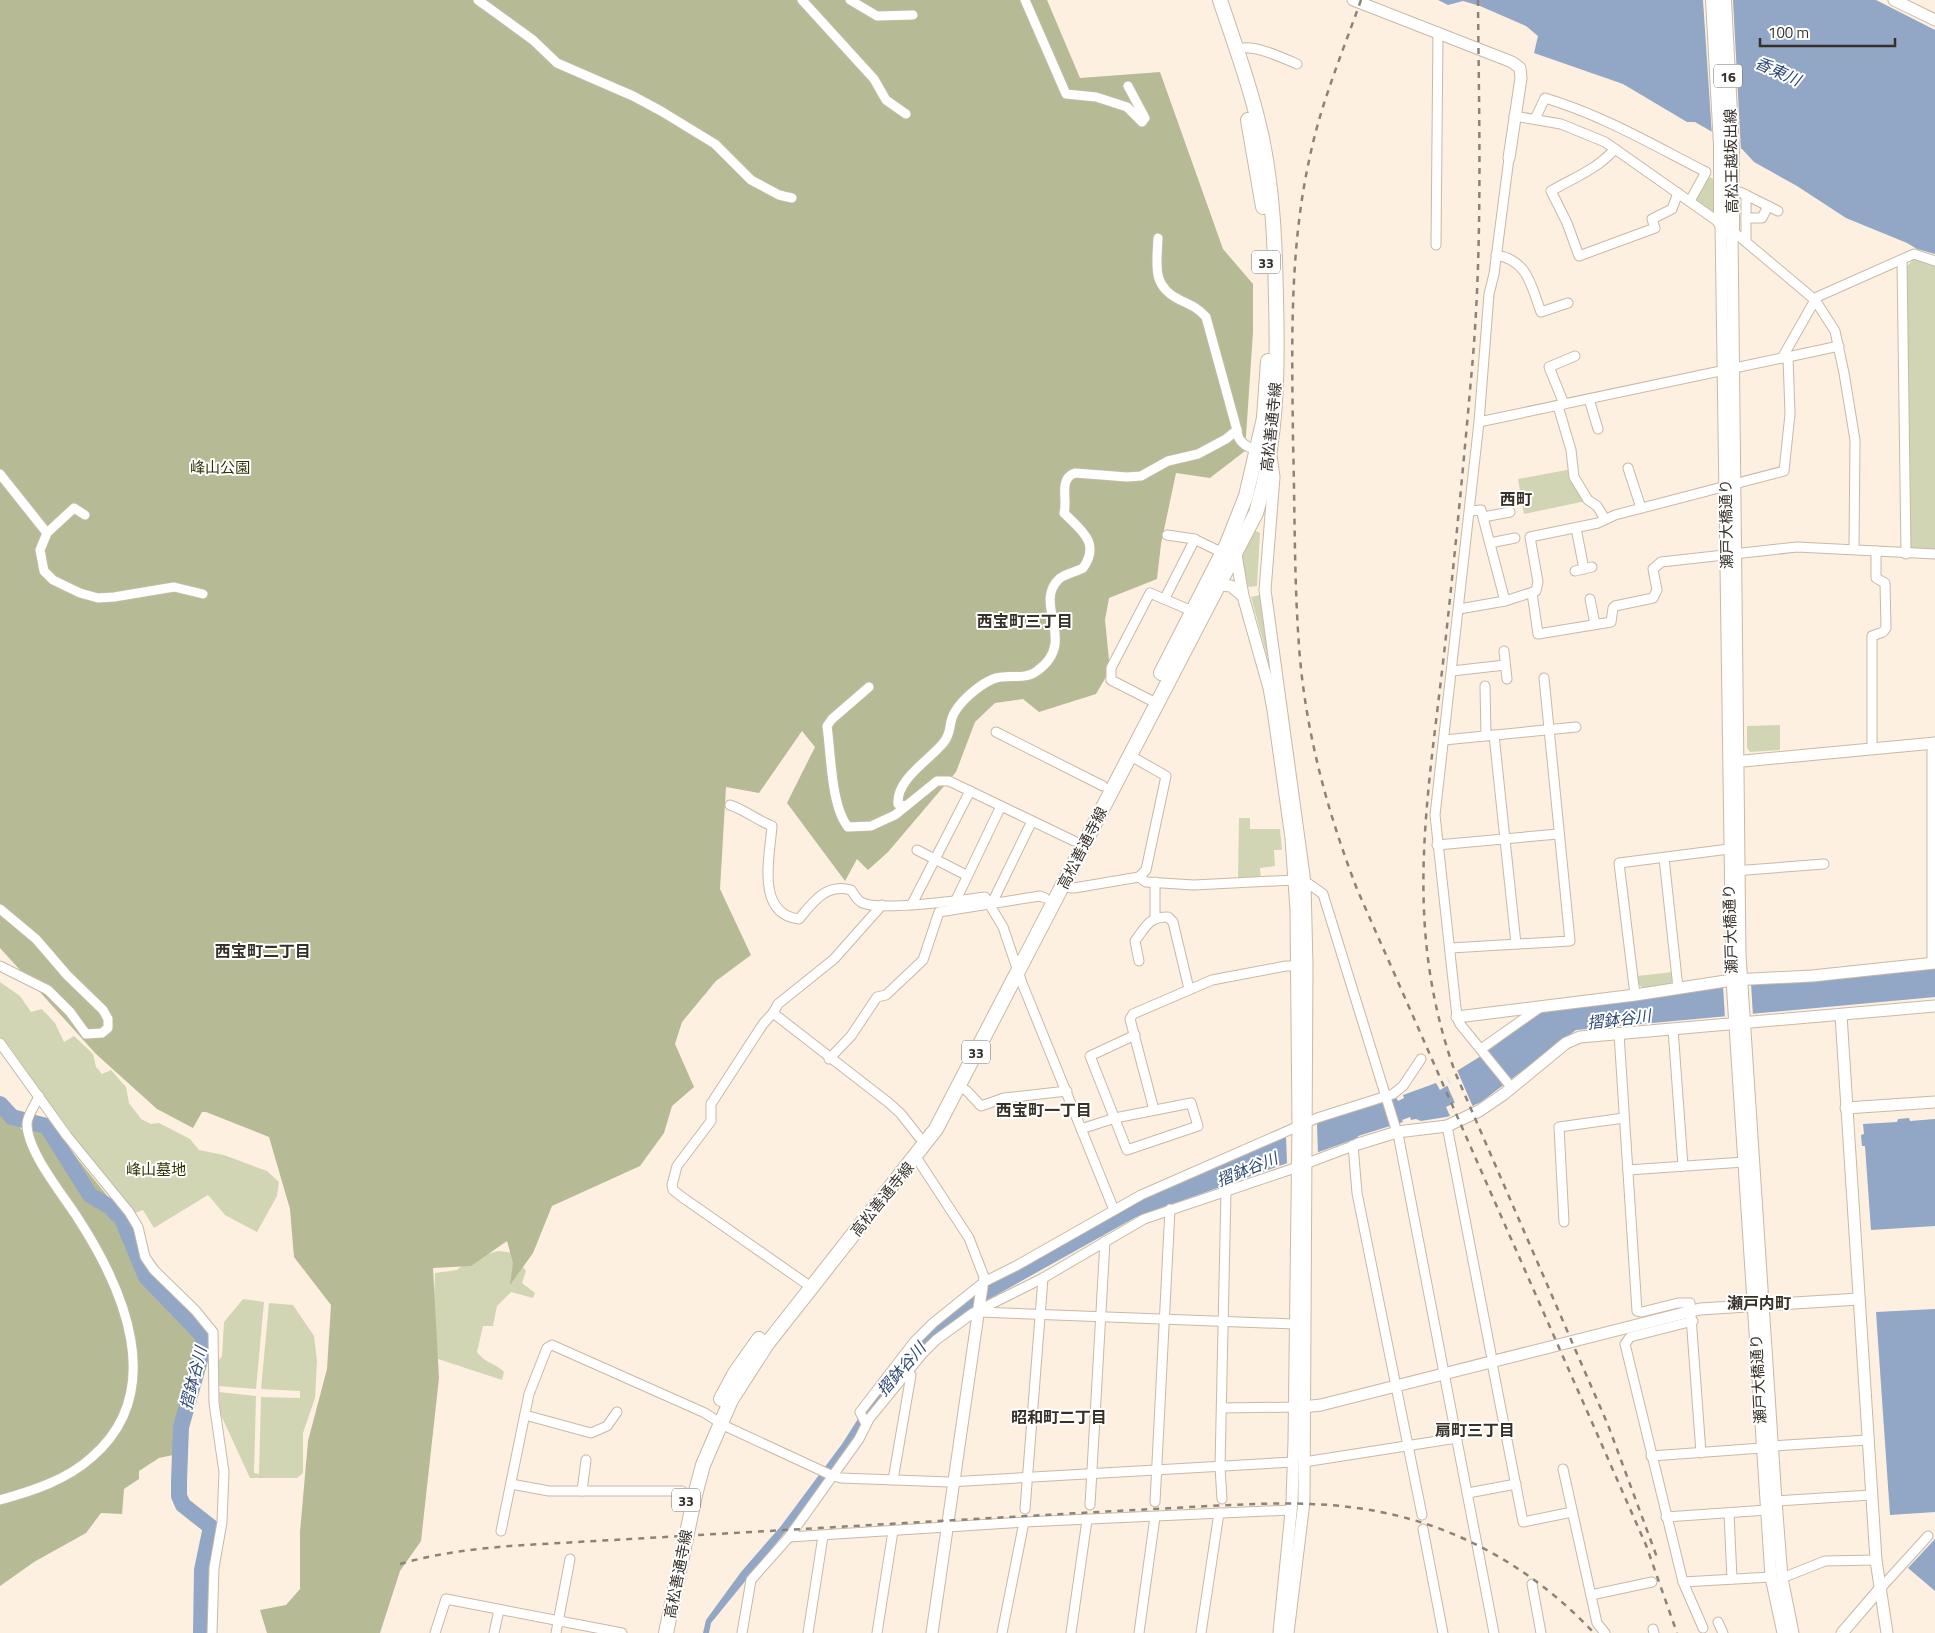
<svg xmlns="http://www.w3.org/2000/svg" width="1935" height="1633" viewBox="0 0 1935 1633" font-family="'Titillium Web','Noto Sans JP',sans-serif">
	<rect width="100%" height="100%" fill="#fdf0e1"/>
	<g fill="#d1d5b4">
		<path d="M1710,177L1714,180V212L1697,201L1696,197L1706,179Z"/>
		<path d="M1915,258L1935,263V550H1909L1907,266Z"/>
		<path d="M1572,469L1586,501L1524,514L1518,479Z"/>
		<path d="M1254,530L1260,533L1257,586L1248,587L1241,556Z"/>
		<path d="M1260,595L1269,656H1267L1251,597Z"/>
		<path d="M1780,725V750L1750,752L1747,748V726Z"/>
		<path d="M1239,818H1250V829H1280L1282,850H1274L1275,866L1260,868L1261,879L1238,881Z"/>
		<path d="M1673,972L1674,979L1670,985L1643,988L1638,984L1637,976Z"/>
		<path d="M0,982L20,996L31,1012L42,1009L55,1023L64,1042L74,1036L93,1054L96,1067L102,1074L111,1070L126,1087L129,1103L141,1119L151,1124L159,1123L190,1139L199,1150L224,1155L267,1171L279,1182L277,1196L257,1232L225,1215L208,1195L154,1228L143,1210L135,1213L61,1122L10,1047L0,1037Z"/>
		<path d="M498,1251L513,1253L526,1271L522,1283L535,1293L533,1298L511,1292L497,1306L493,1326H483L477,1352C486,1364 494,1362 504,1372L502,1380L432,1357L435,1273L457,1270L471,1259Z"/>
		<path d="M243,1299L264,1302L256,1389L218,1386V1361L222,1356L224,1322Z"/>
		<path d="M269,1303L293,1305L314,1336L317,1361L315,1398L303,1433V1473L297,1478H250L220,1413L219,1392L256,1396L254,1473L259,1474L261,1397L300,1398V1391L261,1389Z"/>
	</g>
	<g fill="#b6bb95">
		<path d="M0,0H1047L1080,78L1160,72L1223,249L1253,284V332L1245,451L1210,478L1176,473L1161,544L1157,579L1109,598L1105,620L1110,670L1096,694L1039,712L1023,699L995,703L975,722L956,772L888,852L868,870L857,859L845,881L787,803L815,747L802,731L759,793L726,787L720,889L751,955L716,981L682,1022L675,1044L694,1087L672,1106L664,1133L640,1166L552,1206L533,1253L510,1285L513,1263L507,1241L471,1266L433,1268L439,1378L421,1541L400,1571L380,1633H267L260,1610L286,1605L300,1589V1532L308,1441L327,1369L331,1305L294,1257L290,1209L269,1137L206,1112H202L193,1128L157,1109L96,1054L0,948Z"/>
		<path d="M0,1106L24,1132L44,1117L129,1223L138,1254L148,1276L192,1316L205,1334L207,1345L183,1434L173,1455L159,1458L139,1471V1479L124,1489L122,1514L101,1513L86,1533L34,1562L0,1586Z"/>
	</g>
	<g fill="#92a6c6">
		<path d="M1438,0H1876L1935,30V254L1917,249L1907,243L1846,218L1797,186L1754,162L1742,149L1695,122H1687L1623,84L1534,53L1538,36L1526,26L1480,6L1463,1L1448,5Z"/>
		<path d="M1935,967V997L1576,1030L1481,1102L1462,1111L1458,1101L1446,1107L1450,1116L1446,1117L1421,1121L1416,1119L1411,1120L1410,1117L1402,1120L1403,1122L1358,1136V1138L1136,1217L973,1308L934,1337L795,1520L711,1623L709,1633H703L706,1620L741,1572L781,1526L842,1444L863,1411L913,1348L941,1319L987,1285L1146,1197L1347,1111L1396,1097L1398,1101L1404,1098L1403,1095L1436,1083L1440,1090L1450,1084L1447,1077L1481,1056L1544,1009L1720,988Z"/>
		<path d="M1909,1118L1910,1121L1935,1119V1226L1871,1230L1865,1146H1862L1861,1135L1864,1134L1863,1124L1897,1122L1898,1119Z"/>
		<path d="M1935,1309V1512L1890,1515L1876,1312Z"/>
		<path d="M1935,1539V1591L1908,1568Z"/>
	</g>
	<g fill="#fdf0e1">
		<path d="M1703,0H1733L1741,151L1712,136Z"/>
		<path d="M1751,983L1753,1016L1725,1019L1723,985Z"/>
		<path d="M1457,1070L1473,1107L1462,1112L1458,1102L1455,1103L1447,1085L1450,1083L1446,1075Z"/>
		<path d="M1317,1124L1318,1154L1287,1164L1286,1136Z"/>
	</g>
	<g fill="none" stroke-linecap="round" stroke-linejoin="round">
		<path stroke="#92a6c6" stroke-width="16" d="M0,1104L12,1117L46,1126L49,1130L90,1195L110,1207L122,1219L146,1277L203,1336V1349L181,1427L179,1481V1496L183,1505L211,1527L202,1570L201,1633"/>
		<defs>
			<g id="street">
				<path d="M478,0L533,40L557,63L633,96L661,111L715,144L751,180L779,195L792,198"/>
				<path d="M802,0L874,79L886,100L906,114"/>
				<path d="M850,0L877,16L913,15"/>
				<path d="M1025,0L1066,94L1096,97L1127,107L1142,122L1145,118L1128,86"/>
				<path d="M1237,50C1250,42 1283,58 1297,64"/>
				<path d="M1514,116L1561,124L1605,142L1740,237L1815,300L1817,297L1914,254L1935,261"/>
				<path d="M1535,119L1545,98C1602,115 1653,145 1706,172L1690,201"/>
				<path d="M1615,149C1596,170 1575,177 1551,191L1567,223L1579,256L1655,228L1652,219L1672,209L1678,193"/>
				<path d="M1509,158L1494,274L1489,294L1479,422L1435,815L1457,1017L1460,1024L1512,1088"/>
				<path d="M1740,192L1778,211"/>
				<path d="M1746,218H1762L1768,206"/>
				<path d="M1158,238C1157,265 1151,286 1180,300C1191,305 1198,308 1206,317L1237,430"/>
				<path d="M1746,242V195"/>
				<path d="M1436,245L1438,32"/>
				<path d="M1496,255C1528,260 1531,286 1541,312L1568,303"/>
				<path d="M1902,260L1906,554"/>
				<path d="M1783,358L1839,346"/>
				<path d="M1589,399L1598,429"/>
				<path d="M1564,404L1549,367L1575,356"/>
				<path d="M1558,406L1571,450L1574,477L1588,500L1597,506L1605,519"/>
				<path d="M1479,422L1782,358L1815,300L1835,331L1844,373L1855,440L1854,549"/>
				<path d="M1628,468L1641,508"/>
				<path d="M0,474L47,533L40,550L44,571L53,580L80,593L98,598L114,597L174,587L203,594"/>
				<path d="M1470,511L1481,510L1505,601"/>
				<path d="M1483,517L1510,512"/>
				<path d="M1576,528L1584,569"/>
				<path d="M47,533L74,508L85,515"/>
				<path d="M1167,535L1194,539L1223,553"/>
				<path d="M1490,543L1515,538"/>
				<path d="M1575,571L1592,567"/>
				<path d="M1532,593L1538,634L1611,622L1613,608L1615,606L1653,598L1657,590L1653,569L1661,562L1797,547L1935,554"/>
				<path d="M1165,598L1195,539"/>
				<path d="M1590,599L1595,624"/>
				<path d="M1459,609L1505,601L1536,591L1538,582L1530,537L1598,523L1615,515L1784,471L1790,414L1788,357"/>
				<path d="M1504,651L1507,679"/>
				<path d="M1452,671L1505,665"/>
				<path d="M1485,686L1486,736"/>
				<path d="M869,687L832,719L827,726C831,753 831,807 848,827L871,826L895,815L937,781H949L1074,841"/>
				<path d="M1156,703L1111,680V668L1150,593L1192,611"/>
				<path d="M996,732L1103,786"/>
				<path d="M1494,735L1516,944"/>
				<path d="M1444,740L1576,727"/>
				<path d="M1872,749V636L1883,632L1886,628L1885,583L1876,578V551"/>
				<path d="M1129,755L1166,776L1146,870L1139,877"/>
				<path d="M730,805C745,810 757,820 772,826C770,855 755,914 799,919C813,902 826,883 851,890C854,894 857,900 861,902C875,912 964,900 985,897L1003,927L1022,983L1114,1210"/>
				<path d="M906,806L898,804C896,779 930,760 944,742C951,733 949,727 952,718C957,703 979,685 993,679C1007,673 1024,681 1037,671C1079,641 1032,605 1059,579C1064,574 1076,572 1083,568C1101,543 1081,530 1064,513C1068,499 1058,479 1075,473L1127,477L1141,476L1168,461L1198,454L1226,439L1237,430C1237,443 1249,449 1261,450"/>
				<path d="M1437,845L1558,834"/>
				<path d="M917,850L966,875"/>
				<path d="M1664,858L1678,988"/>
				<path d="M1734,871L1824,864"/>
				<path d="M1155,882V917"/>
				<path d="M1062,887L1074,888L1139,877L1146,882L1194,885L1294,880L1309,884L1323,894L1399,1139L1494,1633"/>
				<path d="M956,900L1001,806"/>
				<path d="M912,904L970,791"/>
				<path d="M991,905L1032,821"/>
				<path d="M0,909L36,939L67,975L103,1010L108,1019V1028L102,1033L86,1034L70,1012L48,990L0,966"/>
				<path d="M1451,948L1570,941L1544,678"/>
				<path d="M1139,961L1135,941C1146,927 1148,917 1168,917L1173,922L1189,989"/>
				<path d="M1932,963V750L1935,742"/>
				<path d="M1635,995L1619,863L1729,849"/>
				<path d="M773,1013L778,1004L834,959L882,905"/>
				<path d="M1673,1029L1683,1166"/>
				<path d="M1619,1034L1637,1311L1642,1312L1678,1303H1690L1701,1453"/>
				<path d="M0,1043L67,1136L129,1212L138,1227L145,1257L154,1270L195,1310L213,1332L214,1403L224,1472L222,1522L214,1568L212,1633"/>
				<path d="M1481,1049L1542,1006"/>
				<path d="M829,1059L851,1036L877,997L886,995L923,960L939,912L1040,896L1045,898"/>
				<path d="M959,1086L967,1091L981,1106L1004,1098L1067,1091"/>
				<path d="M1154,1110L1130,1019L1133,1014L1212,980L1286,966H1302"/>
				<path d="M1447,1126L1491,1354"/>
				<path d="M1081,1129L1115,1118L1191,1103L1198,1126L1127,1150L1090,1056L1135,1035"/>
				<path d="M1353,1145L1357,1193L1422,1515"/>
				<path d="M916,1157L969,1238L984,1277L983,1285"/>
				<path d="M1628,1170L1744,1162"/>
				<path d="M1564,1222L1559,1127L1624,1118"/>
				<path d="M811,1287L682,1197L673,1190L672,1185L677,1166L711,1121V1104L763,1024L773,1013L889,1103L901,1114L919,1137"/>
				<path d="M979,1312L1294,1324"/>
				<path d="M1693,1321L1630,1337L1625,1344L1683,1582L1703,1628"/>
				<path d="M1493,1368L1523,1522L1572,1512"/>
				<path d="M1222,1408L1299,1407"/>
				<path d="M525,1415L591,1433L607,1426L617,1412"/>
				<path d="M866,1424L860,1412L914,1342L933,1323L984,1282L1016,1266L1141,1195L1317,1118L1393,1094L1403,1086L1421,1059"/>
				<path d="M1772,1446L1868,1440"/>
				<path d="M1651,1456L1762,1448"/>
				<path d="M1304,1462L1457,1438"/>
				<path d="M1563,1469L1597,1623L1605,1633"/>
				<path d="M893,1480L911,1375L907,1372"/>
				<path d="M511,1484L549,1491H682"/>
				<path d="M582,1491L586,1460"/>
				<path d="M1468,1493L1516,1484"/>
				<path d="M1222,1499L1220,1467L1226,1191"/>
				<path d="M0,1500C32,1491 67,1480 92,1457C168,1391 124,1290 79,1220C64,1196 27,1152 27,1124C27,1115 36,1104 39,1096"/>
				<path d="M1776,1501L1871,1495"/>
				<path d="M1155,1502L1170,1209"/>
				<path d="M1090,1505L1105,1241"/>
				<path d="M1025,1509L1043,1278"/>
				<path d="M1729,1513L1732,1579"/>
				<path d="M1666,1517L1767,1510"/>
				<path d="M1423,1529L1443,1633"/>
				<path d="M501,1531L529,1394L547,1348L552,1345L705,1413L725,1426L833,1476L841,1478L949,1482L1293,1462"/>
				<path d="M789,1537L1024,1522L1291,1510"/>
				<path d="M1782,1578L1825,1561L1876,1560"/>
				<path d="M1683,1582L1771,1577"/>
				<path d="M1532,1584L1541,1633"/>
				<path d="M1879,1590L1928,1536"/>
				<path d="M1591,1595L1652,1582"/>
				<path d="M1718,1622L1723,1633"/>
				<path d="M1653,1629L1654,1633"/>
				<path d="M435,1633L446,1599L622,1633"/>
				<path d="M494,1633L499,1610"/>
				<path d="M556,1633L570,1559"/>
				<path d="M742,1633L751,1580L789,1537L859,1439L869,1419L923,1353L936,1340L973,1313L1043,1278L1144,1219L1289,1170L1358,1144"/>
				<path d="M808,1633L823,1536"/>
				<path d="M877,1633L893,1531"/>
				<path d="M1002,1633L1024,1522"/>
				<path d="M1071,1633L1087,1520"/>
				<path d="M1139,1633L1155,1517"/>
				<path d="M1201,1633L1219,1513"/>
			</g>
			<g id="secondary">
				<path d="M1353,0L1512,62L1520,68L1521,78L1509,158"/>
				<path d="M1894,0L1935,20"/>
				<path d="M1721,223L1732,980L1771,1577L1783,1633"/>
				<path d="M1732,232L1740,955L1776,1501L1782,1578L1793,1633"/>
				<path d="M1271,456L1274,477L1265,590L1305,883L1307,966L1304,1502L1288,1633"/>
				<path d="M1235,549L1243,596L1269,688L1273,710L1291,838L1296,910L1298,1126L1294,1441L1292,1502L1279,1633"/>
				<path d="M1218,585L1231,586L1243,596"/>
				<path d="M1733,762L1935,743"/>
				<path d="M1841,1015L1876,1560L1887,1633"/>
				<path d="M1457,1017L1635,995L1732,980L1812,976L1935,963"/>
				<path d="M1846,1108L1935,1102"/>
				<path d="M1358,1144L1397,1132L1447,1126L1479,1111L1504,1094L1566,1043L1580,1037L1935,1006"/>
				<path d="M1303,1407L1321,1405L1700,1309L1859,1299"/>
				<path d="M932,1633L982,1287"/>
				<path d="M1842,1633L1879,1590"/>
			</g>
			<g id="primary">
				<path d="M1713,0L1721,145V223"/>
				<path d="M1724,0L1732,151V232"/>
				<path d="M1248,120L1263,207"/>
				<path d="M1161,673L1227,544L1246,496L1264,418L1268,361"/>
				<path d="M721,1399L735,1373L759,1339"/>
				<path d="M666,1633L695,1495L703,1465L731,1400L767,1344L936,1129L1256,513C1277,443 1278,372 1276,299C1275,245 1273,191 1262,138C1252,91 1235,45 1220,0"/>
			</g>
		</defs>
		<use href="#street" stroke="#c8b9a7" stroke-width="11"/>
		<use href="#secondary" stroke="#c8b9a7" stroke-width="13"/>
		<use href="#primary" stroke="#c8b9a7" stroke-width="16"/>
		<use href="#street" stroke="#fff" stroke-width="9"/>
		<use href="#secondary" stroke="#fff" stroke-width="11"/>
		<use href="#primary" stroke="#fff" stroke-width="14"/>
		<g stroke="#8c8378" stroke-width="2.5" stroke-dasharray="6 6" stroke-linecap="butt">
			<path d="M1361,0C1343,51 1321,103 1310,156C1289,250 1292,345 1293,441C1295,510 1294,578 1299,646C1305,730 1327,811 1357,889L1646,1545L1677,1633"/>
			<path d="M1478,0C1479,126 1483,254 1471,379C1463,471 1454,563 1444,654C1427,804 1403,926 1455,1072L1608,1425L1658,1560"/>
			<path d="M400,1564C441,1552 482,1548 524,1545C704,1535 883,1524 1063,1514C1111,1511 1159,1509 1208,1506C1270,1503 1329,1500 1390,1514C1468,1531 1540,1575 1594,1633"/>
		</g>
	</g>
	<g text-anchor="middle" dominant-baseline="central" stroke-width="4" stroke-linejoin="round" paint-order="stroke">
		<g fill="#fff" stroke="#726e69" stroke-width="1">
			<rect x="1714" y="64.5" width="28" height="23" rx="4"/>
			<rect x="1252" y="250.5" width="28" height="23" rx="4"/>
			<rect x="962" y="1040.5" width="28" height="23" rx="4"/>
			<rect x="672" y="1488.5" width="28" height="23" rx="4"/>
		</g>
		<g font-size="14" font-weight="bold" fill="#363029">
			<text x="1728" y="76">16</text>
			<text x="1266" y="262">33</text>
			<text x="976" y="1052">33</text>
			<text x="686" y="1500">33</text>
		</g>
		<g font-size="15" fill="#363029" stroke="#fff">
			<text transform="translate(1731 161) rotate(-91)">高松王越坂出線</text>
			<text transform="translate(1271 427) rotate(-84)">高松善通寺線</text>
			<text transform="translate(1726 524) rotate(-91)">瀬戸大橋通り</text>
			<text transform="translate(1082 848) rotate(-63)">高松善通寺線</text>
			<text transform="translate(1730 929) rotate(-92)">瀬戸大橋通り</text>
			<text transform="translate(882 1199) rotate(-51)">高松善通寺線</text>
			<text transform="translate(1758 1379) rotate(-93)">瀬戸大橋通り</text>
			<text transform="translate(678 1574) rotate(-79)">高松善通寺線</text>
		</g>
		<g font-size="15" fill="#303203" stroke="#fff">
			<text x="220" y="467">峰山公園</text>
			<text x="156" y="1169">峰山墓地</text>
		</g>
		<g font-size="16" font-style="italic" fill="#2d4874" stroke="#fff">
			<text transform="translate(1778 71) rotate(24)">香東川</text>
			<text transform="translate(1619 1019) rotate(-7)">摺鉢谷川</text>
			<text transform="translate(1247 1169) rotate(-22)">摺鉢谷川</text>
			<text transform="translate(901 1369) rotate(-49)">摺鉢谷川</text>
			<text transform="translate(193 1378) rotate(-76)">摺鉢谷川</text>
		</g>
		<g font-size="16" font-weight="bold" fill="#363029" stroke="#fff">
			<text x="1516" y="499">西町</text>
			<text x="1025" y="621">西宝町三丁目</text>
			<text x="263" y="951">西宝町二丁目</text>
			<text x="1044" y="1110">西宝町一丁目</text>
			<text x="1759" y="1303">瀬戸内町</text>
			<text x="1059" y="1417">昭和町二丁目</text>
			<text x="1475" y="1430">扇町三丁目</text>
		</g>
	</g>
	<path d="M1760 38v8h135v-8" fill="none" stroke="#363029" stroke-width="2.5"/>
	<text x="1768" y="38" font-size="15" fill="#363029" stroke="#ffffff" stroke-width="4" paint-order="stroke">100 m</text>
</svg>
